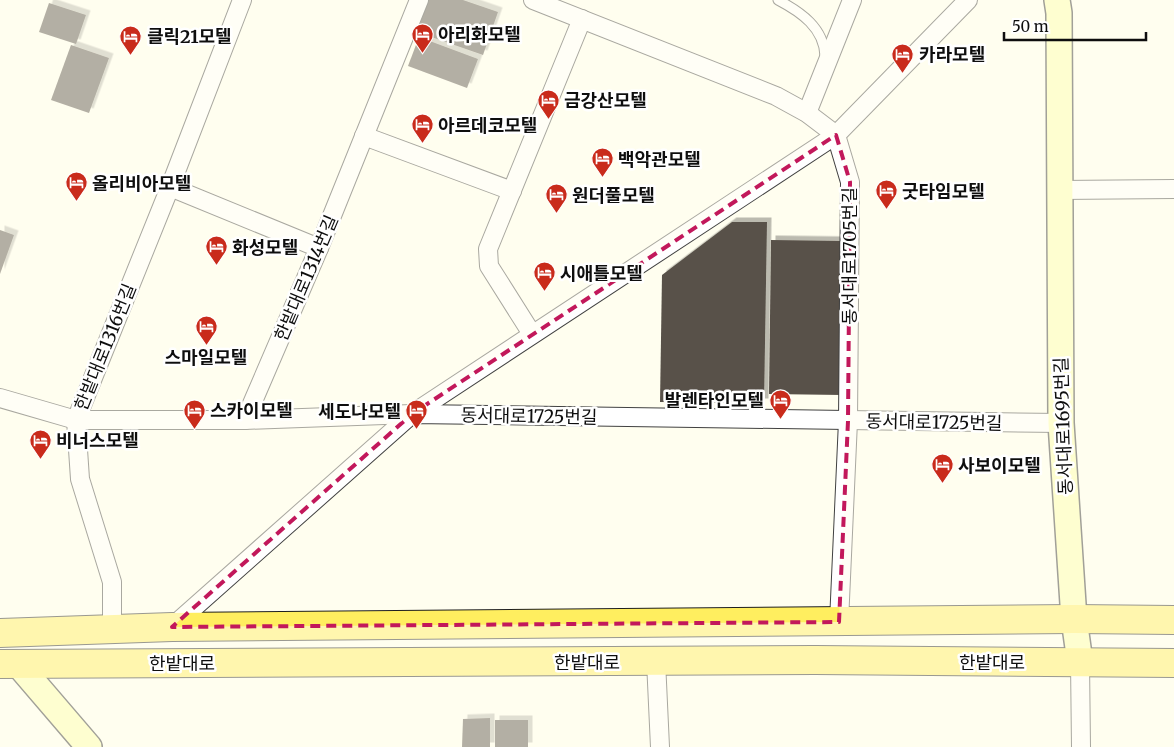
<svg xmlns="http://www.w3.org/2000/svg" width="1174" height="747" viewBox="0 0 1174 747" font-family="Merriweather,'Noto Sans KR',serif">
	<defs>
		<filter id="shadow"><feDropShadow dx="4.5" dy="-4.5" stdDeviation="0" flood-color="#0004"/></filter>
	</defs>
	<rect width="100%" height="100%" fill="#fffeef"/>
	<g fill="#585149" filter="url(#shadow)">
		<path d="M428,0H463L498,12L483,55L417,32Z"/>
		<path d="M49,3L86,15L76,44L39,32Z"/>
		<path d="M419,37L478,59L467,88L408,66Z"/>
		<path d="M71,45L109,58L89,113L51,100Z"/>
		<path d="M732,222H767L764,403L660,402L662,275Z"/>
		<path d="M0,230L14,235L0,274Z"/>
		<path d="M771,240L844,241L842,395L769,394Z"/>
		<path d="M490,718V747H462L463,719Z"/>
		<rect x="495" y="720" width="33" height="27"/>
	</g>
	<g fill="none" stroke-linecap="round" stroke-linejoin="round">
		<defs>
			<path id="lane" d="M778,0C801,12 824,28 825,56"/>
			<g id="street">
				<path d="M533,0L776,96L807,113L836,135"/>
				<path d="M807,113L852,0"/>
				<path d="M836,135L850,182L848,421L839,622"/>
				<path d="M364,136L512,191"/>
				<path d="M170,187L319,248"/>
				<path d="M1059,190L1174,189"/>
				<path d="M532,334L489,266L488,249L582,19"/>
				<path d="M0,398L76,420H245L412,414L1061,423"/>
				<path d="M245,420L319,248L419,0"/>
				<path d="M172,627L412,414L836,135L968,0"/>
				<path d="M112,629V582L80,479L76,420L170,187L242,0"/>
				<path d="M656,661L660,747"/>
				<path d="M1080,662L1081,747"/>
			</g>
			<g id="secondary">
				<path d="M1057,0L1059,13L1061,423L1074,619L1080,662"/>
				<path d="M17,663L89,747"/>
			</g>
			<g id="primary">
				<path d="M0,633L172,627L1074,619L1174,620"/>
				<path d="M0,664L815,660L1174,663"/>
			</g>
		</defs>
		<use href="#lane" stroke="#414141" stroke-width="11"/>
		<use href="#street" stroke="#414141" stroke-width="20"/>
		<use href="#secondary" stroke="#303030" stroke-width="28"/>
		<use href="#primary" stroke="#1f1f1f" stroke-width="30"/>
		<use href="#lane" stroke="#fff" stroke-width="9"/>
		<use href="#street" stroke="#fff" stroke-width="18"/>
		<use href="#secondary" stroke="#fdffaa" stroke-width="25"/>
		<use href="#primary" stroke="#ffee5f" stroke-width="28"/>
	</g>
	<path d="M0 0H1174V747H0ZM836,135L850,182L848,421L839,622L172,627L412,414Z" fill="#fffeef" fill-opacity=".55" fill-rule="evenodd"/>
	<path fill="none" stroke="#c2185b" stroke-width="4" stroke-dasharray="10 6" stroke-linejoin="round" d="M836,135L850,182L848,421L839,622L172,627L412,414Z"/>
	<defs>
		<symbol id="hotel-pin" viewBox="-11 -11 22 30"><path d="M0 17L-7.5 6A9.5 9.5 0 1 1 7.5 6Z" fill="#c92b1b" stroke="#fff"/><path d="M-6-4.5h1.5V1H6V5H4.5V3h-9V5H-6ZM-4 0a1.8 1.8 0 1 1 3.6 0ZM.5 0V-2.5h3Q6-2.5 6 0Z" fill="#fff"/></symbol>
	</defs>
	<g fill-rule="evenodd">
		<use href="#hotel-pin" x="410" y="22" width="25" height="34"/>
		<use href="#hotel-pin" x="118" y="24" width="25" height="34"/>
		<use href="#hotel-pin" x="890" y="42" width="25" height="34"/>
		<use href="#hotel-pin" x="536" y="88" width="25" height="34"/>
		<use href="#hotel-pin" x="410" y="112" width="25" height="34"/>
		<use href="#hotel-pin" x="590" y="146" width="25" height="34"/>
		<use href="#hotel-pin" x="64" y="170" width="25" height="34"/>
		<use href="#hotel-pin" x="874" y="178" width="25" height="34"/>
		<use href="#hotel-pin" x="544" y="182" width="25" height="34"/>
		<use href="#hotel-pin" x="204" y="234" width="25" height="34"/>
		<use href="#hotel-pin" x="532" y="260" width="25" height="34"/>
		<use href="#hotel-pin" x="194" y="314" width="25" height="34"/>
		<use href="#hotel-pin" x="768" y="388" width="25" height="34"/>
		<use href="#hotel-pin" x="182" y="398" width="25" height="34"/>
		<use href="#hotel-pin" x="404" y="398" width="25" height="34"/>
		<use href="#hotel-pin" x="28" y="428" width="25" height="34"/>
		<use href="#hotel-pin" x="930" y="452" width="25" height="34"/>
	</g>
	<g text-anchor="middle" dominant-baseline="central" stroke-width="5" stroke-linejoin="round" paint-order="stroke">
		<g font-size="18" font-weight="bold" fill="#0e0e0e" stroke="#fff" text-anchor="start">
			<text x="438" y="34">아리화모텔</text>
			<text x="147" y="36">클릭21모텔</text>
			<text x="919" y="54">카라모텔</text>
			<text x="564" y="100">금강산모텔</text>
			<text x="438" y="125">아르데코모텔</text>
			<text x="618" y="159">백악관모텔</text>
			<text x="92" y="183">올리비아모텔</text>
			<text x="902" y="191">굿타임모텔</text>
			<text x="572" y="195">원더풀모텔</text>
			<text x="232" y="247">화성모텔</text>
			<text x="560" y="273">시애틀모텔</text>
			<text x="206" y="357" text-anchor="middle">스마일모텔</text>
			<text x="764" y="400" text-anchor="end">발렌타인모텔</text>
			<text x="210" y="410">스카이모텔</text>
			<text x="401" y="411" text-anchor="end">세도나모텔</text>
			<text x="56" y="440">비너스모텔</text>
			<text x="958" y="465">사보이모텔</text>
		</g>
		<g font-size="18" fill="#0e0e0e" stroke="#fff">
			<text transform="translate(849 256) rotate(-90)">동서대로1705번길</text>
			<text transform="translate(306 278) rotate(-67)">한밭대로1314번길</text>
			<text transform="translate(105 347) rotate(-68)">한밭대로1316번길</text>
			<text transform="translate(529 416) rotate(1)">동서대로1725번길</text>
			<text transform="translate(934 422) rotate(1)">동서대로1725번길</text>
			<text transform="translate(1063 426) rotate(-92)">동서대로1695번길</text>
			<text x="587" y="662">한밭대로</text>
			<text x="992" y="662">한밭대로</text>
			<text x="182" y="663">한밭대로</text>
		</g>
	</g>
	<path d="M1004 32v8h142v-8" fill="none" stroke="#0e0e0e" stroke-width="2.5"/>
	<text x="1012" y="32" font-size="15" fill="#0e0e0e" stroke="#ffffff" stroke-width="4" paint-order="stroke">50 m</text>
</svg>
